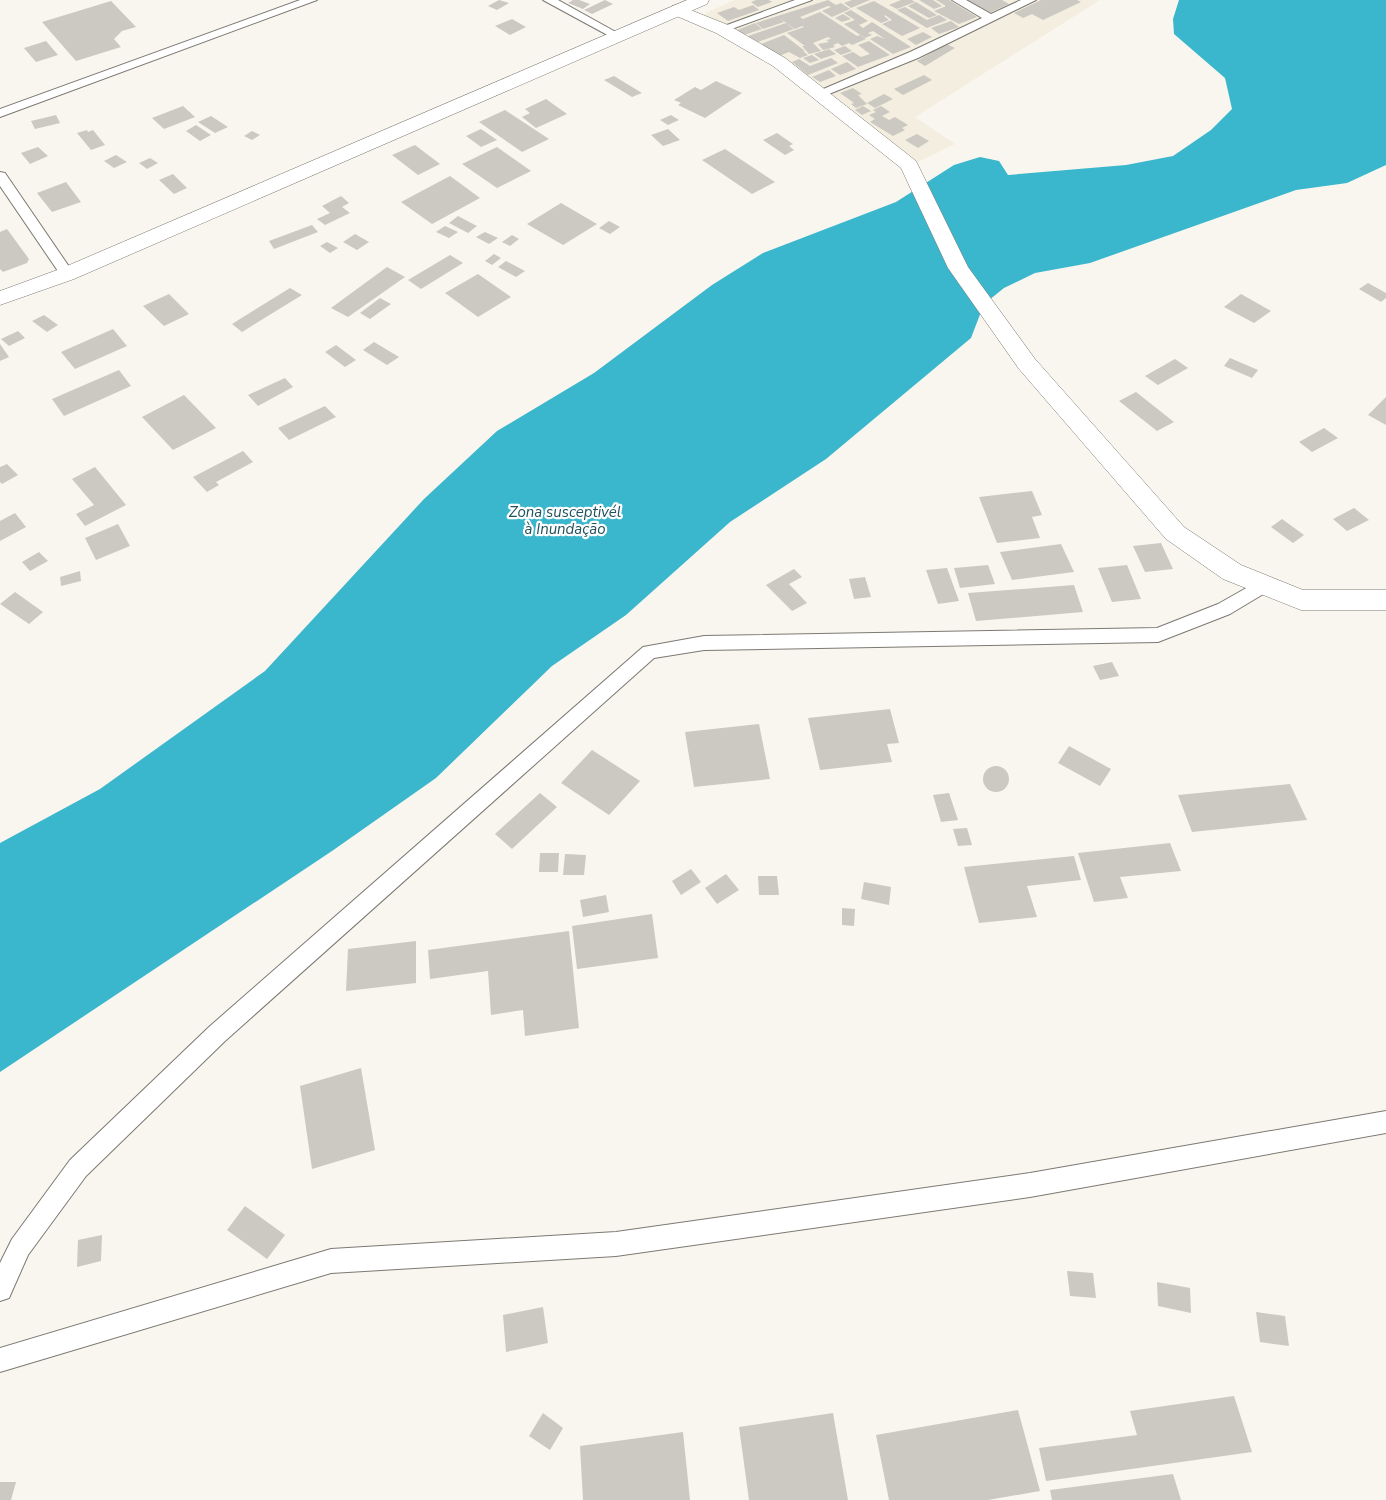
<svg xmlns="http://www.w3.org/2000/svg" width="1386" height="1500" viewBox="0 0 1386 1500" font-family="'Nunito Sans',sans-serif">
	<rect width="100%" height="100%" fill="#f9f6ef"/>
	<path fill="#f3eedf" d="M734,0H1100L915,117L955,144L918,162L816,84L722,29L704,14Z"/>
	<path fill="#3ab6cd" d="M1179,0H1386V165L1347,183L1296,190L1090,263L1035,273L1004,288L984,304L971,338L826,459L730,522L626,615L552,666L436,778L332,851L0,1072V843L100,789L265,671L424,499L497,431L594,373L712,285L763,253L896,202L954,165L980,157L999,161L1008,175L1126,165L1173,156L1211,130L1232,109L1225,78L1174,34L1173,19Z"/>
	<g fill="#ccc9c2">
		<path d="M499,0L509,3L497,10L488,6Z"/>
		<path d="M573,0H579L590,4L583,9L568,3Z"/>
		<path d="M605,0L613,4L592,14L584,10Z"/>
		<path d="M756,0H769L772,2L758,7L751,2Z"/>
		<path d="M828,0L836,5L841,3L850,9L832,17L822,11L831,7L828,6L800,17L803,19L820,12L857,36L860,35L866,39L852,45L849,43L842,46L838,43L833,45L835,47L823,50L818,44L829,42L826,40L831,39L828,37L813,43L821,51L809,54L802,46H805L787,33L804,27L802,26L795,29L779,18L784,22L763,29L756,23Z"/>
		<path d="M852,0H870L851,8L844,3Z"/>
		<path d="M901,0H912L915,2L897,9L889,5Z"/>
		<path d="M919,0H933L942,6L934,9Z"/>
		<path d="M936,0H949L977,17L959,24L934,11L946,6Z"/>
		<path d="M965,0H1002L1009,4L989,13Z"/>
		<path d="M1041,0H1077L1081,2L1043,20L1032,14L1023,18L1014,13Z"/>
		<path d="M111,1L136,27L122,31L114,39L121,47L76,61L42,22Z"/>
		<path d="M874,1L893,12L920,28L902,36L882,24L892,20L885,15L884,16L889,20L881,23L856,8Z"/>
		<path d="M916,2L937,15L929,18L908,6Z"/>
		<path d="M753,5L759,10L728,21L717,13L734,7L739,10Z"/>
		<path d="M905,7L927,20L939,15L947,20L927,28L897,10Z"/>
		<path d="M851,10L868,21L859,25L863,28L872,22L911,47L893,54L870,39L877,36L885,39L873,31L868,33L872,35L865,38L844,24L855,20L844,13Z"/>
		<path d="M843,14L851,19L842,22L835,18Z"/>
		<path d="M512,19L526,27L510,35L495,26Z"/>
		<path d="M951,21L959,27L939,34L931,28Z"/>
		<path d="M755,23L762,29L744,35L737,30Z"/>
		<path d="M786,23L794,29L755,43L748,36Z"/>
		<path d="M923,32L932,37L916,45L907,39Z"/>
		<path d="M784,35L805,51H803L808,55L800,58L789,52L779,56L761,44Z"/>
		<path d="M46,41L58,55L36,62L24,48Z"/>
		<path d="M869,41L890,55L858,67L842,56L853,52L861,57L870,54L858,45Z"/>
		<path d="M946,44L955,48L925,66L917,61Z"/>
		<path d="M845,46L852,51L841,55L834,50Z"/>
		<path d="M829,49L836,54L821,59L814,54Z"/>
		<path d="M812,55L819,60L810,63L803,58Z"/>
		<path d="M831,58L838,63L808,75L792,62L799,59L810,66Z"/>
		<path d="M847,62L856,69L840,75L831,69Z"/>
		<path d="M829,70L836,76L820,82L812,77Z"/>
		<path d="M924,75L932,80L903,95L894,89Z"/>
		<path d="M614,76L642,93L632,97L604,80Z"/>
		<path d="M716,81L742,93L705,118L678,105L681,103L674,100L695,87L701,90Z"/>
		<path d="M853,88L862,94L858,95L867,104L856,108L851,104L854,103L840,93Z"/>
		<path d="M884,94L893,99L875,108L867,103Z"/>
		<path d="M546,99L567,114L536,128L522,117L530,113L525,109Z"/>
		<path d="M183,106L195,117L164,129L152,118Z"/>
		<path d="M863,106L871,111L862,115L855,110Z"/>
		<path d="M881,106L890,112L882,116L889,120L895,117L908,125L902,128L905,130L893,136L870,122L875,119L869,115L876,112L873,110Z"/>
		<path d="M505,110L549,139L522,152L479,122Z"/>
		<path d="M56,115L60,123L35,129L31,121Z"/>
		<path d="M671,115L679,120L668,125L660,120Z"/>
		<path d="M211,116L228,127L215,133L198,122Z"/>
		<path d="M196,125L211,135L200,141L186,131Z"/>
		<path d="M481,129L497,140L481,147L466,136Z"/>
		<path d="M668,129L680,140L663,146L651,135Z"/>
		<path d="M87,130L88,132L93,130L105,145L91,150L77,133Z"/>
		<path d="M252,131L260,135L252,140L244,136Z"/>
		<path d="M777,133L793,144L789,146L794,150L785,155L763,140Z"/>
		<path d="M917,134L929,141L918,148L905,140Z"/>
		<path d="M415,145L440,164L418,175L392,155Z"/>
		<path d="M38,147L48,156L30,164L21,153Z"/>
		<path d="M497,147L531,171L497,188L462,164Z"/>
		<path d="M725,149L775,182L752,194L702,160Z"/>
		<path d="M116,155L127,162L114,168L104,161Z"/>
		<path d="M150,158L158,163L147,169L139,163Z"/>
		<path d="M173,174L187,188L174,194L159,180Z"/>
		<path d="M450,176L480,198L432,224L401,202Z"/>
		<path d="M66,182L81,202L52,212L37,193Z"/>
		<path d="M341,196L349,203L342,207L350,213L325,225L317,219L330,213L322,206Z"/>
		<path d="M561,203L597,224L563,245L527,224Z"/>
		<path d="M458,216L477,226L468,233L449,223Z"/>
		<path d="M609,221L620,227L610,234L599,228Z"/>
		<path d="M312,225L318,232L274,249L269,241Z"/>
		<path d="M445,226L458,232L449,238L436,232Z"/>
		<path d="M7,229L29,259L27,263L3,272L0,269V232Z"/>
		<path d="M485,232L498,238L489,244L476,237Z"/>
		<path d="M355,234L369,242L357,250L343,242Z"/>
		<path d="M512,235L519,239L510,246L502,242Z"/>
		<path d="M327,242L338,248L330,253L320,246Z"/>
		<path d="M494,254L501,258L492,265L485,261Z"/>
		<path d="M450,255L463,263L421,289L408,280Z"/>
		<path d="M506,261L525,271L516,277L498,267Z"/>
		<path d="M387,267L405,277L348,317L331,308Z"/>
		<path d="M478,274L511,297L478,317L445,293Z"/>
		<path d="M1368,283L1386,293V298L1381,302L1359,289Z"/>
		<path d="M290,288L302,295L242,332L232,324Z"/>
		<path d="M169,294L189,314L164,326L143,306Z"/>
		<path d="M1241,294L1271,311L1254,323L1224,307Z"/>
		<path d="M380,298L391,304L370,319L360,313Z"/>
		<path d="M44,315L58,325L47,332L32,321Z"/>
		<path d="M113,329L127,346L75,369L61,352Z"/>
		<path d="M18,331L25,338L9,346L1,339Z"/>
		<path d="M374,342L399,357L387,365L363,350Z"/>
		<path d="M0,344L9,357L0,361Z"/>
		<path d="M336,345L356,360L345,367L325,352Z"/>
		<path d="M1230,358L1258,370L1252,378L1224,366Z"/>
		<path d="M1175,359L1188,368L1158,385L1145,376Z"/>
		<path d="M119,370L131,386L64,416L52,399Z"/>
		<path d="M285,378L293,387L258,406L248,395Z"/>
		<path d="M1136,392L1174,422L1157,431L1119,401Z"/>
		<path d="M184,395L216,428L173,450L142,417Z"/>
		<path d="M1386,397V425L1368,415Z"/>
		<path d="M325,406L336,417L289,440L278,428Z"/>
		<path d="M1324,428L1338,438L1312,452L1299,442Z"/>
		<path d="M243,451L253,462L216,482L219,485L207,492L193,477Z"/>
		<path d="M7,464L18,475L2,484L0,482V467Z"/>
		<path d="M95,467L126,505L85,526L76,514L94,505L72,479Z"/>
		<path d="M1032,491L1042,515L1032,517L1040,538L997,543L979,497Z"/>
		<path d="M1354,508L1369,520L1347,531L1333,519Z"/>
		<path d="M15,513L26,527L0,541V521Z"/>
		<path d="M1282,519L1304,535L1293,543L1271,527Z"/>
		<path d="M118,524L130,546L96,560L85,538Z"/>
		<path d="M1161,543L1173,569L1145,572L1133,546Z"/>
		<path d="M1061,544L1074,572L1012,580L1000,552Z"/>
		<path d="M39,552L48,561L30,571L22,562Z"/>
		<path d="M988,565L995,584L960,588L954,568Z"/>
		<path d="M1127,565L1141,599L1112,602L1098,568Z"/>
		<path d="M947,568L959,601L938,604L926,570Z"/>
		<path d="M794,569L802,577L789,584L807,603L792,611L766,585Z"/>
		<path d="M80,571L81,581L61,586L60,577Z"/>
		<path d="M865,577L871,597L854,599L849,579Z"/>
		<path d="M1074,585L1083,612L976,621L968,593Z"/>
		<path d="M15,592L43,612L29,624L0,604Z"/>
		<path d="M1112,662L1119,676L1100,680L1093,666Z"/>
		<path d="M890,709L899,743L887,744L892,762L820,770L808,718Z"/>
		<path d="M759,724L770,779L694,787L685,732Z"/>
		<path d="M1069,746L1111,769L1100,786L1058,763Z"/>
		<path d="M592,750L640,781L609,815L561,783Z"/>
		<circle cx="996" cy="779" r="13"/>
		<path d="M1290,784L1307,820L1192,832L1178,795Z"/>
		<path d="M540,793L557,807L512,849L495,834Z"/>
		<path d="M949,793L958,820L941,822L933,795Z"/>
		<path d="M967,828L972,845L958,846L953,829Z"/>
		<path d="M1170,843L1181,871L1120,877L1128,898L1094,902L1078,853Z"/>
		<path d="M540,853H559L558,872H539Z"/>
		<path d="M565,854L586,855L584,875H563Z"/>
		<path d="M1074,856L1081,880L1027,886L1037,917L979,923L964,867Z"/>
		<path d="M691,869L701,882L681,895L672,881Z"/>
		<path d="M726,874L739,890L717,904L705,888Z"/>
		<path d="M758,876H777L779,895H759Z"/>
		<path d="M864,882L891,887L889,905L861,899Z"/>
		<path d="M606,895L609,912L583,917L580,900Z"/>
		<path d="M842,908L855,909L854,926L842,925Z"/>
		<path d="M652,914L658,958L577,969L572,926Z"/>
		<path d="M569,931L579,1028L525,1036L523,1010L491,1015L488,971L430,979L428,950Z"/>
		<path d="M416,941V983L346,991L348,949Z"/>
		<path d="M361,1068L375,1150L312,1169L300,1086Z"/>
		<path d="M245,1206L285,1235L267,1259L227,1230Z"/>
		<path d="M102,1235L101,1261L77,1267L78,1240Z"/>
		<path d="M1067,1271L1093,1273L1096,1298L1070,1296Z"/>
		<path d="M1157,1282L1190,1288L1191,1313L1158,1306Z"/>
		<path d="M543,1307L548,1343L506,1352L503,1315Z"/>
		<path d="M1256,1312L1285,1316L1289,1346L1260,1342Z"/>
		<path d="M1234,1396L1252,1452L1046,1481L1039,1448L1137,1435L1130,1411Z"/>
		<path d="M1018,1410L1040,1491L988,1500H889L876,1435Z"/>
		<path d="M543,1413L563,1428L550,1450L529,1436Z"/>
		<path d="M833,1413L848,1500H749L739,1427Z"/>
		<path d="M683,1432L690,1500H583L580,1446Z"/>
		<path d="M1173,1474L1181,1500H1052L1050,1490Z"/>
		<path d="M0,1482H16L11,1500H0Z"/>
	</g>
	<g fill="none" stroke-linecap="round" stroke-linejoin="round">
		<defs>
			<g id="lane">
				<path d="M300,0H317L0,117V109Z"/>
				<path d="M543,0H558L623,36L617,39L613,38Z"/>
				<path d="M795,0H812L726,31L722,32L716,29Z"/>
				<path d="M952,0H966L991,14L1021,0H1036L918,58L824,96H816L814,93L910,52L982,18Z"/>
				<path d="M0,172L5,173L72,271L74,274L72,277H62L0,186Z"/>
				<path d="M1264,578L1270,580L1273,585L1270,590L1230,614L1158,642L704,650L654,658L225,1041L86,1176L28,1255L9,1298L0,1301V1263L12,1239L70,1160L209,1027L643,647L704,636L1157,628L1218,604Z"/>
				<path d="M1386,1111V1133L1030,1197L616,1256L331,1273L0,1372V1348L331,1249L616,1232L1030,1173Z"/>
			</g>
			<path id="street" d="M678,5L728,25L785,58L916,161L968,267L1035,359L1184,527L1241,565L1303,590H1386V610H1301L1223,579L1166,539L1019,369L948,268L901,168L773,66L716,33L672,14L670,10L672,6Z"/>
			<path id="secondary" d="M687,0H709L707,4L74,279L0,305V291L60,269Z"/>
		</defs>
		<use href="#lane" stroke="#7c7973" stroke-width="2"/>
		<use href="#street" stroke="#7c7973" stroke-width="1"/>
		<use href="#secondary" stroke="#7c7973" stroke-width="1"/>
		<use href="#lane" fill="#fff" fill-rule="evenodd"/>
		<use href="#street" fill="#fff" fill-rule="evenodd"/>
		<use href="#secondary" fill="#fff" fill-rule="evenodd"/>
	</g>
	<g text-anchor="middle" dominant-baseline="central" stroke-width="4.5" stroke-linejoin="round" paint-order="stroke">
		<g font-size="15" font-style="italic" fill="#1f515b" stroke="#fff">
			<text x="565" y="512">Zona susceptivél<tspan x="565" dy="17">à Inundação</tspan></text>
		</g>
	</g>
</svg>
